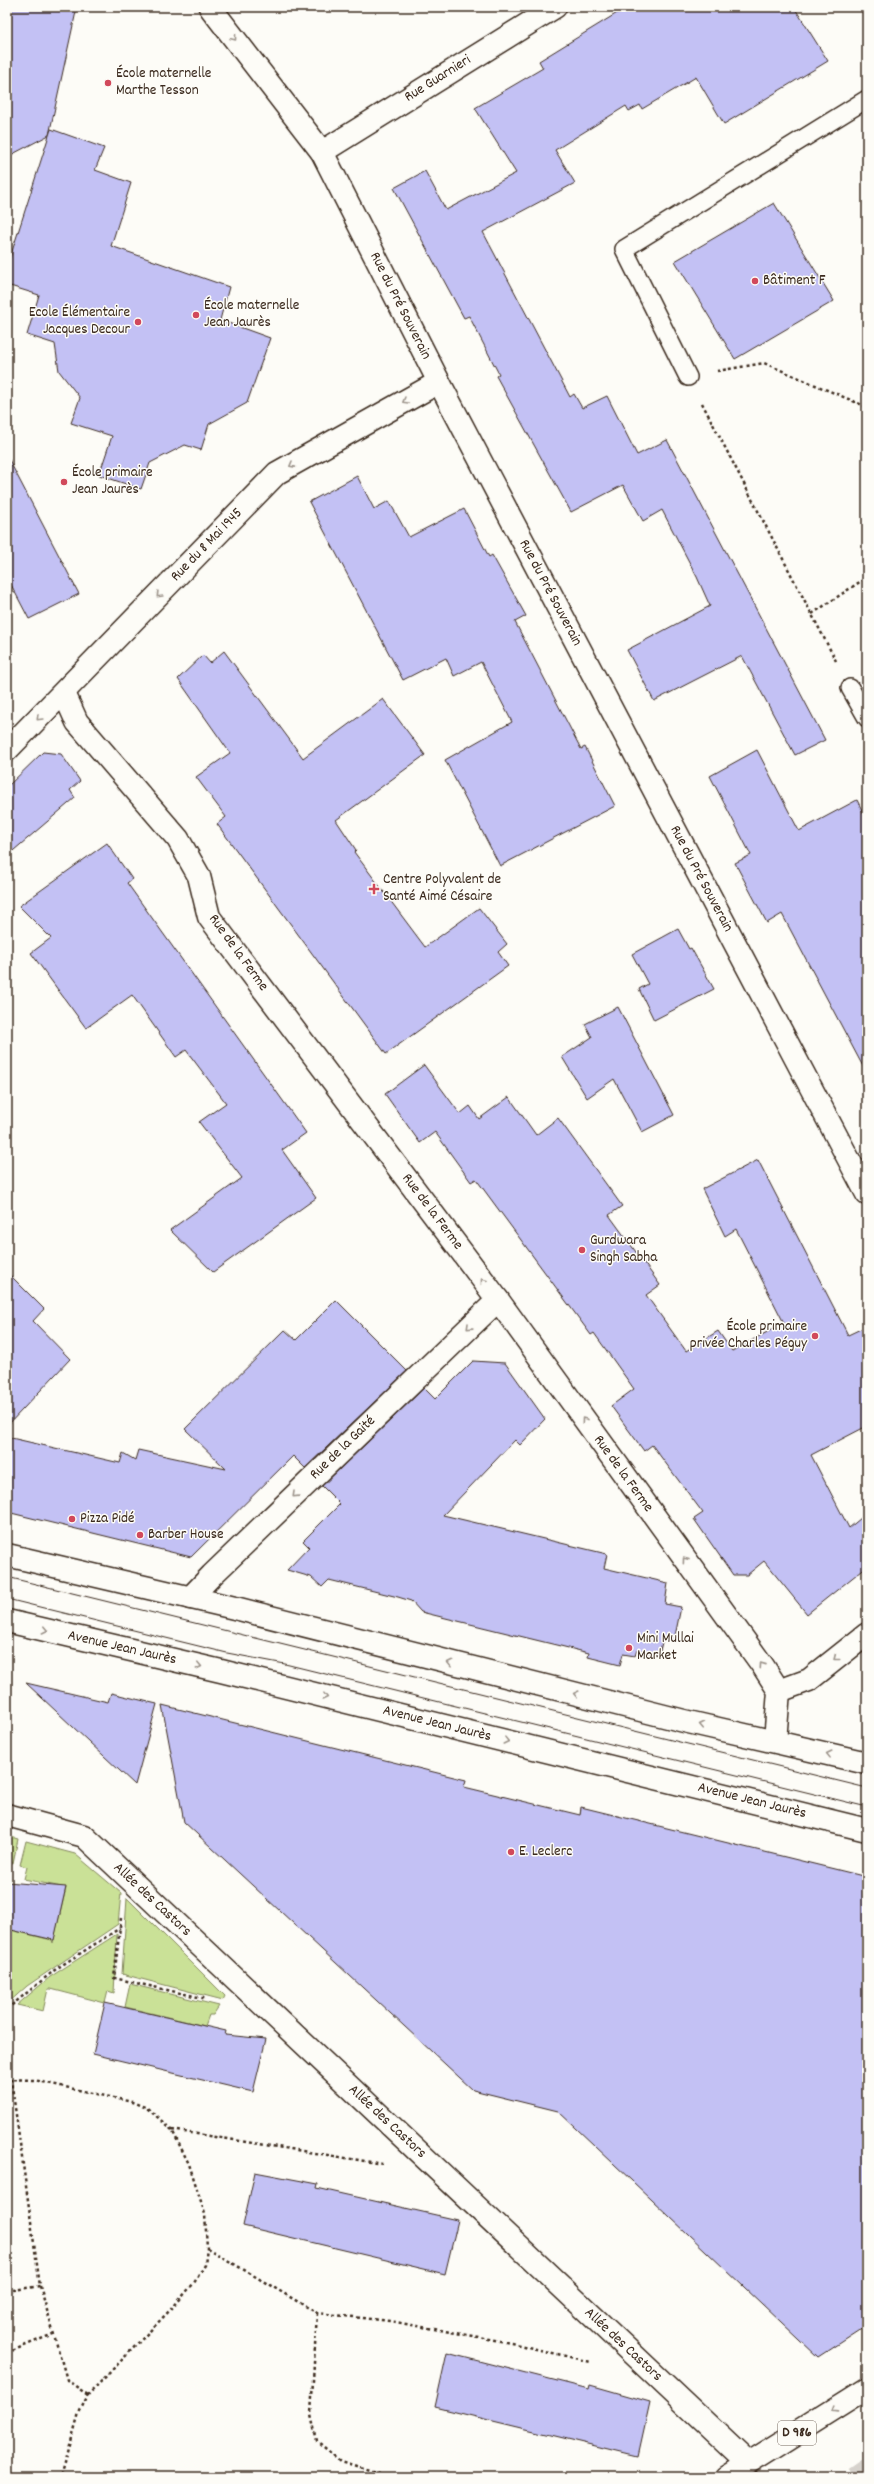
<svg xmlns="http://www.w3.org/2000/svg" width="874" height="2484" viewBox="0 0 874 2484" font-family="Dekko,sans-serif">
	<rect width="100%" height="100%" fill="#fdfcf7"/>
	<filter id="ink" filterUnits="userSpaceOnUse"><feTurbulence type="fractalNoise" baseFrequency=".025" numOctaves="2"/><feDisplacementMap in="SourceGraphic" scale="8" xChannelSelector="R" yChannelSelector="G"/><feConvolveMatrix kernelMatrix="1 2 1 2 8 2 1 2 1" color-interpolation-filters="sRGB"/></filter>
	<g filter="url(#ink)">
		<g fill="#cae197" stroke="#82865a">
			<path d="M7,1836L18,1839L13,1863L7,1862Z"/>
			<path d="M26,1841L75,1854L121,1893L118,1924L27,1986L7,2004V1929L52,1940L53,1943L66,1888L24,1879L27,1867L20,1865Z"/>
			<path d="M127,1898L225,1996L223,2000L122,1974Z"/>
			<path d="M117,1934L114,1993L108,1991L105,2003L51,1989H48L43,2011L17,2005L50,1977Z"/>
			<path d="M130,1984L219,2006L213,2015H209L205,2026L125,2007Z"/>
		</g>
		<g fill="#c3c1f4" stroke="#3b2a1e">
			<path d="M7,7H77L49,135L7,157Z"/>
			<path d="M627,7H794L828,61L724,124L696,77L642,109L640,105L629,111L626,106L555,150L575,183L483,232L570,397L574,394L582,408L607,396L637,455L667,440L825,740L795,755L742,656L654,701L627,650L710,606L697,577L662,510L643,521L623,485L571,512L496,376L499,374L469,316L464,318L394,188L425,171L446,210L516,173L475,108L543,68L539,61Z"/>
			<path d="M51,129L104,148L95,170L131,183L111,246L229,287L220,320L270,338L247,403L209,424L201,450L185,445L150,463L141,489L99,475L112,436L71,423L80,398L59,371L55,344L27,335L39,295L7,285V267Z"/>
			<path d="M774,203L834,301L735,359L675,261Z"/>
			<path d="M7,456L79,594L29,619L7,577Z"/>
			<path d="M357,476L374,509L389,501L409,537L464,509L489,557L492,555L526,616L515,622L581,749L585,747L615,806L500,866L445,760L512,722L481,662L454,676L446,658L403,680L309,502Z"/>
			<path d="M224,651L303,758L383,699L425,755L336,820L356,850L354,852L425,947L479,908L507,944L498,952L508,966L386,1054L217,824L226,817L196,777L230,753L178,679L203,655L210,663Z"/>
			<path d="M757,750L799,831L857,800L867,820V1074L782,914L767,923L735,863L751,855L710,776Z"/>
			<path d="M43,752L61,754L80,781L70,790L75,798L7,856V787Z"/>
			<path d="M107,843L132,879L127,883L306,1133L282,1150L316,1198L213,1272L170,1230L242,1178L199,1122L226,1103L186,1050L176,1057L132,995L86,1028L31,953L51,938L19,906Z"/>
			<path d="M678,929L689,949L691,948L714,989L654,1020L639,989L648,984L632,954Z"/>
			<path d="M618,1007L674,1115L642,1132L614,1079L587,1098L562,1057L592,1037L585,1024Z"/>
			<path d="M424,1065L460,1114L470,1106L479,1119L509,1097L536,1135L558,1118L622,1206L609,1215L660,1285L646,1295L686,1351L718,1331L732,1351L784,1323L736,1229L725,1236L702,1189L758,1160L848,1335L867,1326V1426L811,1455L849,1528L867,1513V1566L807,1614L764,1561L747,1575H733L694,1519L703,1513L652,1445L644,1451L611,1406L634,1389L594,1333L591,1335L476,1179L471,1182L435,1132L420,1143L385,1094Z"/>
			<path d="M7,1272L44,1309L33,1321L70,1359L7,1426Z"/>
			<path d="M336,1300L407,1371L305,1468L293,1456L191,1557L7,1512V1437L120,1463L123,1453L135,1460L138,1450L226,1469L185,1429L285,1330L296,1340Z"/>
			<path d="M473,1361L505,1363L545,1419L520,1445L515,1440L443,1515L607,1554L604,1568L668,1583L665,1604L681,1607L674,1641L663,1638L659,1655L637,1650L635,1656L623,1654L620,1665L588,1657L589,1653L421,1612L411,1601L398,1597L329,1580L322,1587L311,1577L287,1570L309,1547L303,1541L340,1504L322,1486L424,1388L435,1399Z"/>
			<path d="M26,1683L108,1702L111,1693L157,1704L135,1785Z"/>
			<path d="M162,1705L466,1780L464,1787L580,1815L581,1807L867,1877V2325L818,2357L558,2111L473,2090L184,1822Z"/>
			<path d="M7,1882L66,1887L54,1940L7,1929Z"/>
			<path d="M105,2003L226,2031L225,2035L266,2039L253,2092L93,2054Z"/>
			<path d="M255,2172L318,2184L317,2188L458,2220L445,2274L243,2226Z"/>
			<path d="M447,2353L589,2389L590,2385L650,2402L638,2456L435,2407Z"/>
		</g>
		<g fill="none" stroke-linecap="round" stroke-linejoin="round">
			<path stroke="#d6d2cc" stroke-width="22" stroke-dasharray="22 11" stroke-linecap="butt" d="M854,2477L867,2468"/>
			<defs>
				<g id="lane">
					<path d="M688,377L624,249L867,99"/>
					<path d="M850,688L867,718"/>
				</g>
				<g id="street">
					<path d="M210,7L322,152L439,382L867,1194"/>
					<path d="M322,152L555,7"/>
					<path d="M64,693L77,722L178,839L199,876L209,917L498,1300L763,1666L779,1691L775,1741"/>
					<path d="M7,750L277,473L439,382"/>
					<path d="M190,1598L212,1575L498,1300"/>
					<path d="M779,1691L809,1680L867,1634"/>
					<path d="M7,1815L84,1836L748,2463"/>
				</g>
				<g id="secondary">
					<path d="M7,1555L239,1609L684,1721L867,1763"/>
					<path d="M7,1621L221,1671L867,1830"/>
				</g>
				<path id="primary" d="M727,2477L867,2389"/>
			</defs>
			<use href="#lane" stroke="#3b2a1e" stroke-width="20"/>
			<use href="#street" stroke="#3b2a1e" stroke-width="25"/>
			<use href="#secondary" stroke="#3b2a1e" stroke-width="25"/>
			<use href="#primary" stroke="#3b2a1e" stroke-width="25"/>
			<g stroke="#3b2a1e" stroke-width="2.5" stroke-dasharray="3 3" stroke-linecap="butt">
				<path d="M717,371L764,363L867,407"/>
				<path d="M702,403L836,661"/>
				<path d="M812,614L867,577"/>
				<path d="M121,1918L114,1978L207,1999"/>
				<path d="M7,2009L56,1969L120,1928"/>
				<path d="M7,2079L34,2080L132,2102L147,2108L172,2130L189,2164L205,2214L207,2248L205,2265L194,2283L174,2306L88,2395L79,2413L61,2477"/>
				<path d="M172,2130L383,2164"/>
				<path d="M207,2248L317,2313L390,2321L511,2343L591,2362"/>
				<path d="M40,2286L67,2380L88,2395"/>
				<path d="M7,2291L40,2286L11,2079"/>
				<path d="M317,2313L311,2414L317,2441L340,2461L392,2477"/>
				<path d="M7,2353L53,2334"/>
				<path d="M492,2477L512,2475"/>
			</g>
			<use href="#lane" stroke="#fdfcf7" stroke-width="17"/>
			<use href="#street" stroke="#fdfcf7" stroke-width="22"/>
			<use href="#secondary" stroke="#fdfcf7" stroke-width="22"/>
			<use href="#primary" stroke="#fdfcf7" stroke-width="22"/>
			<g stroke="#3b2a1e" stroke-width="1">
				<path d="M7,1577L867,1788"/>
				<path d="M7,1599L227,1653L285,1664L867,1807"/>
			</g>
		</g>
		<defs><path id="oneway-chevron" d="M-2-3.5L2.5 0L-2 3.5" fill="none" stroke-width="1.6" stroke-linecap="round" stroke-linejoin="round"/></defs>
		<g stroke="#9c938a">
			<use href="#oneway-chevron" transform="translate(234 38) rotate(52)"/>
			<use href="#oneway-chevron" transform="translate(405 401) rotate(150)"/>
			<use href="#oneway-chevron" transform="translate(292 465) rotate(151)"/>
			<use href="#oneway-chevron" transform="translate(159 595) rotate(134)"/>
			<use href="#oneway-chevron" transform="translate(39 718) rotate(135)"/>
			<use href="#oneway-chevron" transform="translate(483 1281) rotate(-127)"/>
			<use href="#oneway-chevron" transform="translate(469 1327) rotate(136)"/>
			<use href="#oneway-chevron" transform="translate(584 1420) rotate(-126)"/>
			<use href="#oneway-chevron" transform="translate(295 1495) rotate(136)"/>
			<use href="#oneway-chevron" transform="translate(685 1560) rotate(-126)"/>
			<use href="#oneway-chevron" transform="translate(45 1630) rotate(13)"/>
			<use href="#oneway-chevron" transform="translate(836 1658) rotate(142)"/>
			<use href="#oneway-chevron" transform="translate(450 1663) rotate(-166)"/>
			<use href="#oneway-chevron" transform="translate(762 1665) rotate(-125)"/>
			<use href="#oneway-chevron" transform="translate(199 1666) rotate(13)"/>
			<use href="#oneway-chevron" transform="translate(576 1694) rotate(-166)"/>
			<use href="#oneway-chevron" transform="translate(325 1697) rotate(14)"/>
			<use href="#oneway-chevron" transform="translate(702 1725) rotate(-168)"/>
			<use href="#oneway-chevron" transform="translate(506 1741) rotate(14)"/>
			<use href="#oneway-chevron" transform="translate(829 1754) rotate(-166)"/>
			<use href="#oneway-chevron" transform="translate(834 2410) rotate(148)"/>
		</g>
	</g>
	<g fill="#d1495b" stroke="#fdfcf7" stroke-width="1.5">
		<circle cx="108" cy="83" r="4"/>
		<circle cx="755" cy="281" r="4"/>
		<circle cx="196" cy="315" r="4"/>
		<circle cx="138" cy="322" r="4"/>
		<circle cx="64" cy="482" r="4"/>
		<path d="M372 883h4v4h4v4h-4v4h-4v-4h-4v-4h4z"/>
		<circle cx="582" cy="1250" r="4"/>
		<circle cx="815" cy="1336" r="4"/>
		<circle cx="72" cy="1519" r="4"/>
		<circle cx="140" cy="1535" r="4"/>
		<circle cx="629" cy="1648" r="4"/>
		<circle cx="511" cy="1852" r="4"/>
	</g>
	<g text-anchor="middle" dominant-baseline="central" stroke-width="3" stroke-linejoin="round" paint-order="stroke">
		<rect fill="#fdfcf7" stroke="#75695f" stroke-width="1" x="778" y="2421" width="38" height="24" rx="3"/>
		<g font-size="14" font-weight="bold" fill="#3b2a1e">
			<text x="797" y="2433">D 986</text>
		</g>
		<g font-size="15" fill="#3b2a1e" stroke="#fdfcf7" text-anchor="start">
			<text x="116" y="74">École maternelle<tspan x="116" dy="17">Marthe Tesson</tspan></text>
			<text x="763" y="281">Bâtiment F</text>
			<text x="204" y="306">École maternelle<tspan x="204" dy="17">Jean Jaurès</tspan></text>
			<text x="130" y="313" text-anchor="end">Ecole Élémentaire<tspan x="130" dy="17">Jacques Decour</tspan></text>
			<text x="72" y="473">École primaire<tspan x="72" dy="17">Jean Jaurès</tspan></text>
			<text x="383" y="880">Centre Polyvalent de<tspan x="383" dy="17">Santé Aimé Césaire</tspan></text>
			<text x="590" y="1241">Gurdwara<tspan x="590" dy="17">Singh Sabha</tspan></text>
			<text x="807" y="1327" text-anchor="end">École primaire<tspan x="807" dy="17">privée Charles Péguy</tspan></text>
			<text x="80" y="1519">Pizza Pidé</text>
			<text x="148" y="1535">Barber House</text>
			<text x="637" y="1639">Mini Mullai<tspan x="637" dy="17">Market</tspan></text>
			<text x="519" y="1852">E. Leclerc</text>
		</g>
		<g font-size="15" fill="#3b2a1e" stroke="#fdfcf7">
			<text transform="translate(438 79) rotate(-32)">Rue Guarnieri</text>
			<text transform="translate(400 306) rotate(63)">Rue du Pré Souverain</text>
			<text transform="translate(207 545) rotate(-46)">Rue du 8 Mai 1945</text>
			<text transform="translate(550 593) rotate(62)">Rue du Pré Souverain</text>
			<text transform="translate(701 879) rotate(62)">Rue du Pré Souverain</text>
			<text transform="translate(238 953) rotate(54)">Rue de la Ferme</text>
			<text transform="translate(432 1212) rotate(53)">Rue de la Ferme</text>
			<text transform="translate(343 1448) rotate(-44)">Rue de la Gaité</text>
			<text transform="translate(623 1474) rotate(54)">Rue de la Ferme</text>
			<text transform="translate(122 1648) rotate(13)">Avenue Jean Jaurès</text>
			<text transform="translate(437 1724) rotate(14)">Avenue Jean Jaurès</text>
			<text transform="translate(752 1801) rotate(14)">Avenue Jean Jaurès</text>
			<text transform="translate(152 1900) rotate(43)">Allée des Castors</text>
			<text transform="translate(387 2122) rotate(43)">Allée des Castors</text>
			<text transform="translate(623 2345) rotate(43)">Allée des Castors</text>
		</g>
	</g>
	<rect width="874" height="2484" fill="none" stroke="#fdfcf7" stroke-width="24"/>
	<rect x="12" y="12" width="850" height="2460" fill="none" stroke="#3b2a1e" stroke-width="1.5" filter="url(#ink)"/>
</svg>
